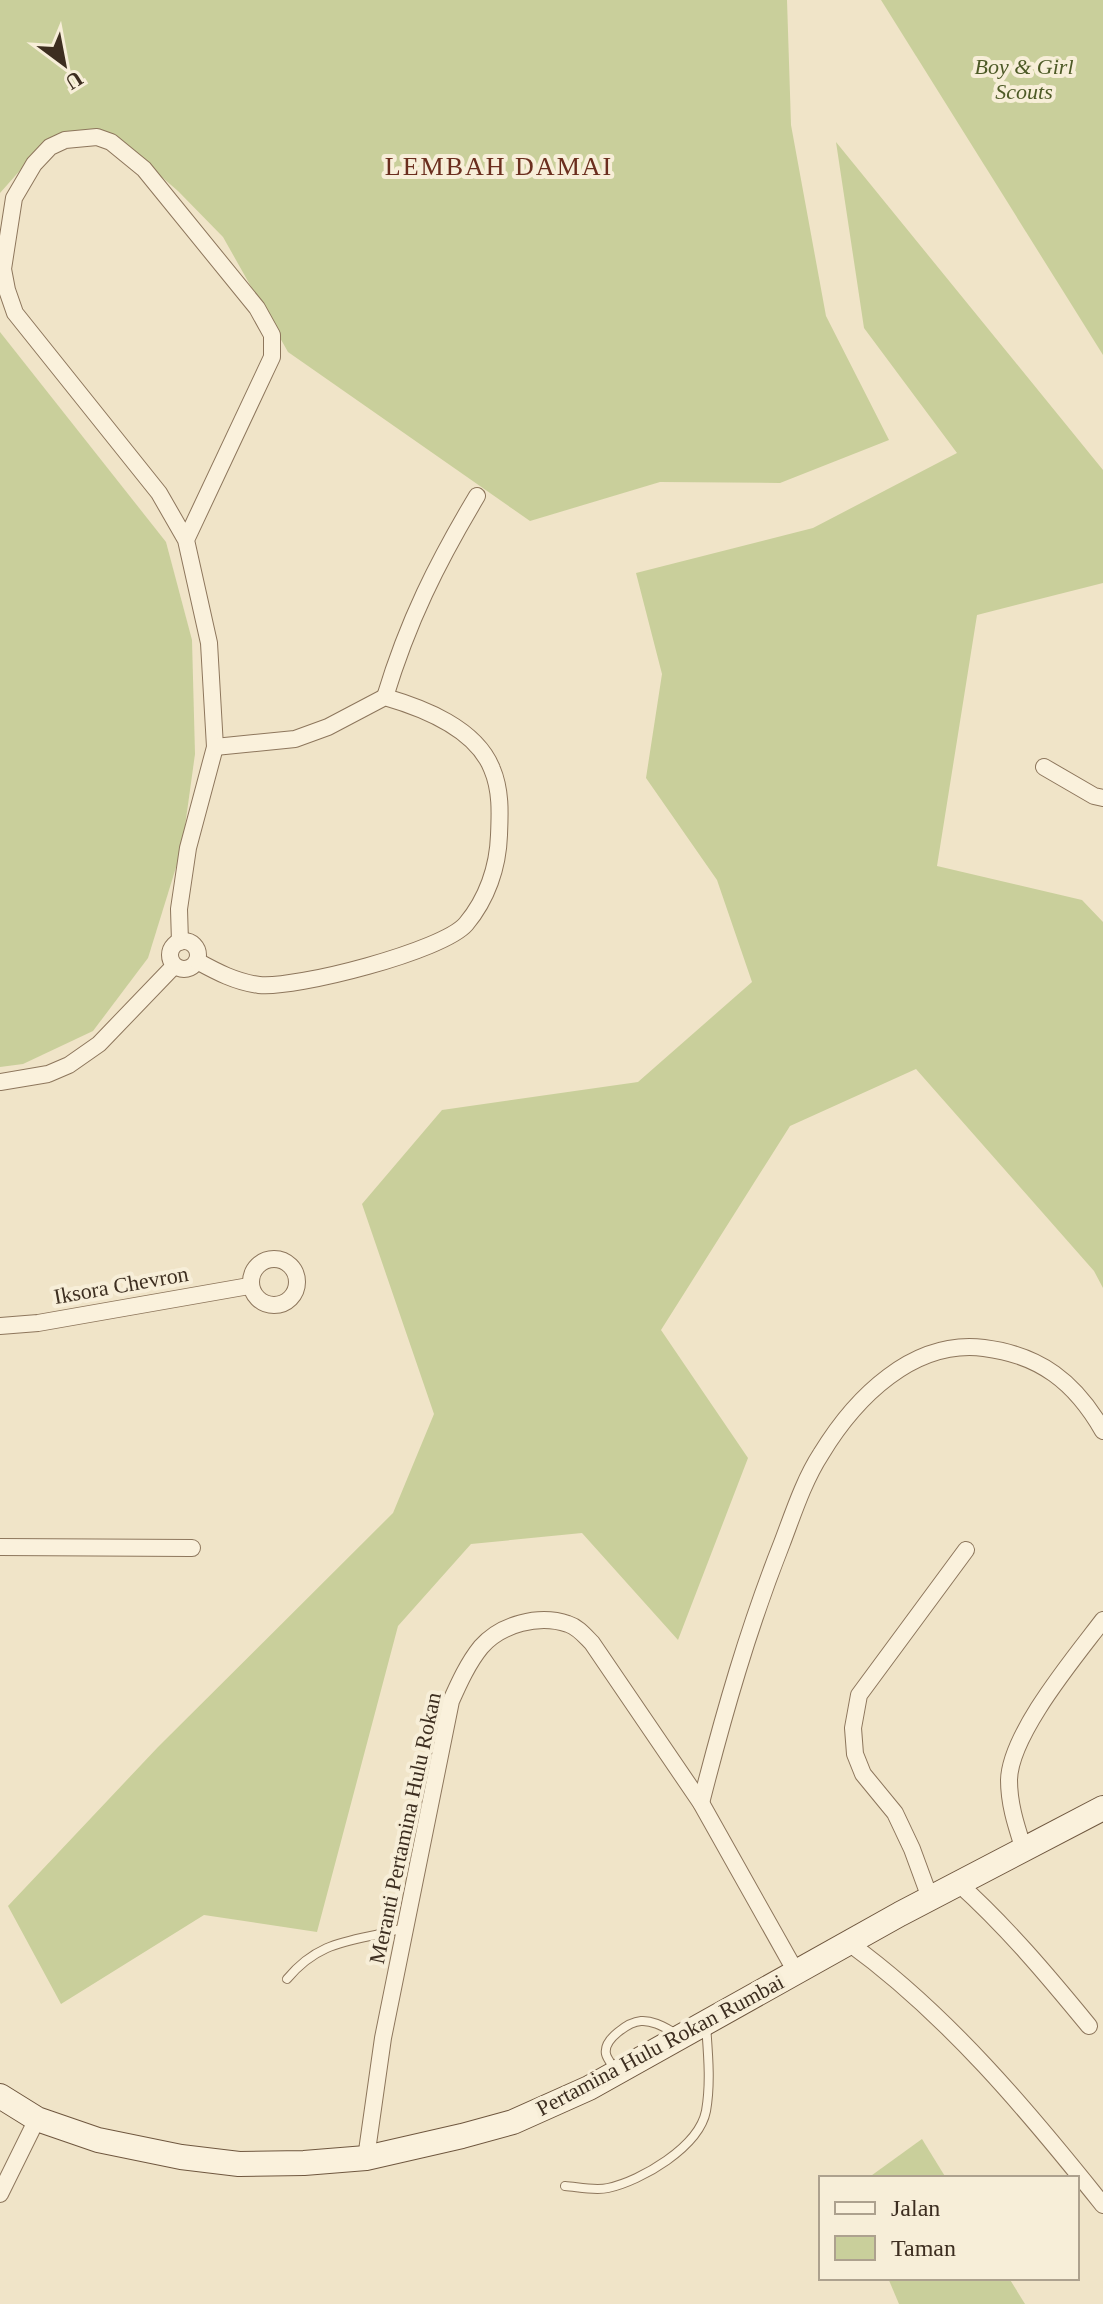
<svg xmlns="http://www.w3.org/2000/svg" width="1103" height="2304" viewBox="0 0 1103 2304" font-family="'Times New Roman',serif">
	<rect width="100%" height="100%" fill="#f0e4c8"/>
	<g fill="#c9cf9b">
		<path d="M0,0H787L791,125L826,316L889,440L780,483L660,482L530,521L288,352L223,237L178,191L114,136L46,141L0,193Z"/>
		<path d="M881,0H1103V355Z"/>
		<path d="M836,142L1103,470V583L977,615L937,866L1082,900L1103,922V1288L1094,1271L916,1069L790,1126L661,1330L748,1458L678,1640L582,1533L471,1544L398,1626L317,1932L204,1915L61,2004L8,1906L158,1747L393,1513L434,1414L362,1204L442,1110L638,1082L752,982L717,880L646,778L662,674L636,573L813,528L957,453L864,328Z"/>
		<path d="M0,332L166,542L192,640L195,754L182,848L148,958L93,1031L23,1064L0,1067Z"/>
		<path d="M922,2139L946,2178H868Z"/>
		<path d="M888,2278H1009L1025,2304H899Z"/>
	</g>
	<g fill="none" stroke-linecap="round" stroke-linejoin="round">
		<defs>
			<g id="lane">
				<path d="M287,1979C322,1937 356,1942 404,1928"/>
				<path d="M616,2071C613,2066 607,2059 606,2054C603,2039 629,2022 641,2021C654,2020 667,2029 677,2034"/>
				<path d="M565,2186C578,2187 595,2191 608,2188C641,2181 699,2147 706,2111C711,2083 708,2053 706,2025"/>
			</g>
			<g id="street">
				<path d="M385,697C408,621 437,563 477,496"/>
				<path d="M1044,767L1094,796L1103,798"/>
				<circle cx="184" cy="955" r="14"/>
				<path d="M180,942L179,909L188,848L215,747L209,643L186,540L159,493L15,313L7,290L3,269L14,198L34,164L50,147L65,140L97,137L111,142L144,169L257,308L272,335V357L186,540"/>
				<path d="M197,961C217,972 236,982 259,985C295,989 443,951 466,924C487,899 498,867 499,835C500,813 501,790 492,769C476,728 423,708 385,697L328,727L295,739L215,747"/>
				<path d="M0,1082L48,1074L69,1065L99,1044L174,966"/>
				<circle cx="274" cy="1282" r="23"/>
				<path d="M0,1326L38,1323L249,1286"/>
				<path d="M0,1547L192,1548"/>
				<path d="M701,1803C724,1713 748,1629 782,1543C793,1514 804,1480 821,1454C855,1398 913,1339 984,1348C1040,1355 1075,1382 1103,1431"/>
				<path d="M1023,1847C1016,1825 1009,1804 1009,1780C1010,1734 1075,1657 1103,1620"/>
				<path d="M958,1883C1006,1926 1048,1976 1089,2026"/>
				<path d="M930,1898L912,1849L895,1813L863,1774L855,1754L853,1728L859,1695L966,1550"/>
				<path d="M849,1943C947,2014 1028,2111 1103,2205"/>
				<path d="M366,2158L383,2038L451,1701C459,1683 468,1663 481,1647C501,1624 539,1614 568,1624C578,1627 585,1636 592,1643L701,1803L796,1972"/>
				<path d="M0,2194L37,2119"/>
			</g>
			<path id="secondary" d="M0,2096L37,2119L98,2140L181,2157L239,2164L304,2163L366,2158L462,2136L513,2122L589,2088L900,1914L1103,1808"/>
		</defs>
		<use href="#lane" stroke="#8d765c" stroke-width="10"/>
		<use href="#street" stroke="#8d765c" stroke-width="18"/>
		<use href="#secondary" stroke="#6f573f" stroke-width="26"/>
		<use href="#lane" stroke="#faf1dc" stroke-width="8"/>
		<use href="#street" stroke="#faf1dc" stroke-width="16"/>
		<use href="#secondary" stroke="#faf1dc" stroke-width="24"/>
	</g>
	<g text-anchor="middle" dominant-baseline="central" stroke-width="8" stroke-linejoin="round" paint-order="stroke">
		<g font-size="22" font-style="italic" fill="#4d5a26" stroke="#f7eed8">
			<text x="1024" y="66">Boy &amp; Girl<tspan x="1024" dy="25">Scouts</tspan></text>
		</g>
		<g font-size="22" fill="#3d2e20" stroke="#f7eed8">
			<text transform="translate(121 1285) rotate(-10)">Iksora Chevron</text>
			<text transform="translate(405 1828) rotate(-78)">Meranti Pertamina Hulu Rokan</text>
			<text transform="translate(660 2045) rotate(-28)">Pertamina Hulu Rokan Rumbai</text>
		</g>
		<g font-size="26" letter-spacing="2" fill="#6b2e1e" stroke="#f7eed8">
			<text x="499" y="166">LEMBAH DAMAI</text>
		</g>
	</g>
	<rect x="819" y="2176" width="260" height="104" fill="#f7eed8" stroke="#ada18e" stroke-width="2"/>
	<rect x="835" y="2202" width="40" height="12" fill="#faf1dc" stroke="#ada18e" stroke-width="2"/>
	<text x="891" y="2216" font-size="24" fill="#3d2e20">Jalan</text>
	<rect x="835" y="2236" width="40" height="24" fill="#c9cf9b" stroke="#ada18e" stroke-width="2"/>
	<text x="891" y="2256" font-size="24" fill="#3d2e20">Taman</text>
	<g transform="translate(64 64) rotate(148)" stroke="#f7eed8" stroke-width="6" paint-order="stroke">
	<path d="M0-6L14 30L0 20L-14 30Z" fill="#3d2e20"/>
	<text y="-12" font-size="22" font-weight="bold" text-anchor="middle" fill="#3d2e20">U</text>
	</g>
</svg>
